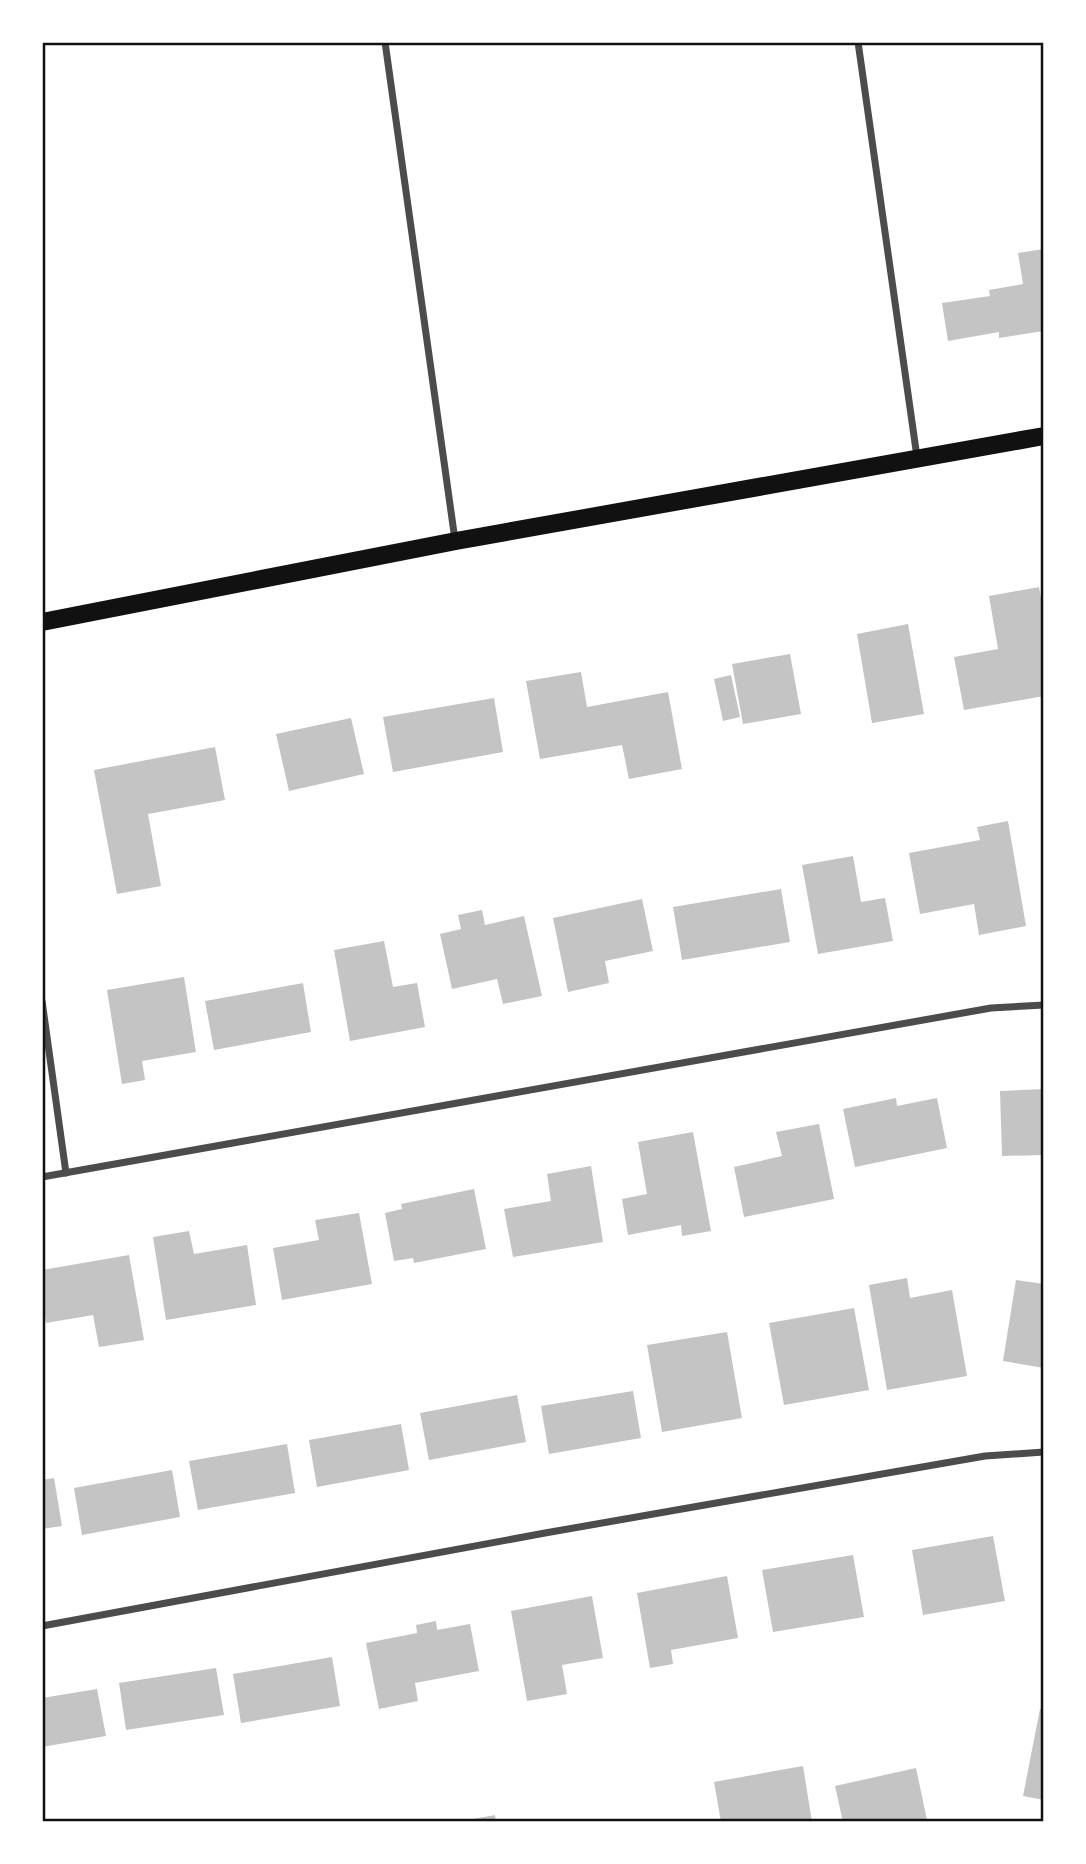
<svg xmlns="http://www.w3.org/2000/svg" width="1086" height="1864" viewBox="0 0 1086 1864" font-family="Barlow,sans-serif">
	<rect width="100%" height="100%" fill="#fff"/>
	<g fill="#c4c4c4">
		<path d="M1044,249V331L999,338V332L948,341L942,303L990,296L989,290L1023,284L1018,253Z"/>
		<path d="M1039,587L1044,615V696L964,710L954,657L998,649L989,596Z"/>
		<path d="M908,624L924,714L872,723L857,634Z"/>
		<path d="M790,654L801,714L743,724L732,664Z"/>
		<path d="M581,672L587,707L668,692L682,769L629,779L622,745L540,759L526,681Z"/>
		<path d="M731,675L740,717L723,721L714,679Z"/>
		<path d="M494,698L503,752L393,772L383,717Z"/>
		<path d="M351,718L364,774L289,791L276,734Z"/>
		<path d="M215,747L225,800L148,814L161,886L117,894L94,770Z"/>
		<path d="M1008,821L1026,926L979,935L974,904L920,914L909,853L980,840L977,827Z"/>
		<path d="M853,856L861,902L885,898L893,941L818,954L802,865Z"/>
		<path d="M781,889L790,942L682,960L673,907Z"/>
		<path d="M642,899L653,951L605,961L609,983L568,992L553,918Z"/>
		<path d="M482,910L485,925L524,916L542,996L503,1004L497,979L452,989L440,934L461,929L458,915Z"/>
		<path d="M384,941L393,987L417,983L425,1027L350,1041L334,950Z"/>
		<path d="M184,977L196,1052L142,1061L145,1080L122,1084L107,990Z"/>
		<path d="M303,983L311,1032L214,1050L205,1001Z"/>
		<path d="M1044,1089V1155L1002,1156L1000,1091Z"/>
		<path d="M896,1098L897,1106L937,1098L947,1148L855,1167L843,1109Z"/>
		<path d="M819,1124L834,1199L744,1217L734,1167L782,1156L776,1132Z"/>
		<path d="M693,1132L711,1231L682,1236L681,1225L628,1235L622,1199L647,1194L638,1142Z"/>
		<path d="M591,1166L603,1242L513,1257L504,1209L551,1201L547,1174Z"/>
		<path d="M474,1189L486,1249L414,1263L413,1258L394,1261L385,1213L402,1209L401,1204Z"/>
		<path d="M359,1213L372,1284L282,1300L273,1248L319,1240L315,1220Z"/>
		<path d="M189,1231L194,1254L247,1245L256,1305L166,1320L153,1237Z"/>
		<path d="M129,1255L144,1340L99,1347L93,1315L46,1323L42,1298V1270Z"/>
		<path d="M907,1278L910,1298L952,1290L967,1376L887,1390L869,1285Z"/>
		<path d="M1016,1280L1044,1284V1368L1003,1361Z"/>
		<path d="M854,1308L869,1390L784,1405L769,1323Z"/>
		<path d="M727,1332L742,1418L662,1432L647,1345Z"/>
		<path d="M633,1391L641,1438L549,1454L541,1406Z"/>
		<path d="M517,1395L526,1442L429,1460L420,1413Z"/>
		<path d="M401,1424L409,1470L317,1487L309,1440Z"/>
		<path d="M287,1444L295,1493L198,1510L189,1461Z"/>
		<path d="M172,1470L180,1517L82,1535L74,1488Z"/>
		<path d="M54,1478L62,1526L42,1529V1480Z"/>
		<path d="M993,1536L1005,1601L923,1615L912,1550Z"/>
		<path d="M853,1555L864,1617L773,1632L762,1570Z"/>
		<path d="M727,1576L738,1638L671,1650L673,1664L650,1668L637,1593Z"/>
		<path d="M592,1596L603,1658L562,1665L567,1694L527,1701L511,1611Z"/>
		<path d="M436,1621L437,1630L470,1624L479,1671L415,1683L418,1701L379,1709L366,1643L417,1633L416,1625Z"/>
		<path d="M332,1657L340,1706L241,1723L233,1674Z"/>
		<path d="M216,1668L224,1715L126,1730L119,1683Z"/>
		<path d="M97,1689L106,1736L42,1747V1698Z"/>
		<path d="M1040,1709H1044V1800L1023,1796Z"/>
		<path d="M803,1766L812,1822H721L714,1782Z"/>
		<path d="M916,1768L927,1820L919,1822H843L835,1786Z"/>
		<path d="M495,1815L496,1822H462V1821Z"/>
	</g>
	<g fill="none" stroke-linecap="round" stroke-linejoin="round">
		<g stroke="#4c4c4c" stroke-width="7">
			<path d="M385,42L455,540"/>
			<path d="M858,42L917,457"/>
			<path d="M42,1001L66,1173"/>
			<path d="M42,1177L991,1008L1044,1005"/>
			<path d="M42,1626L545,1533L985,1456L1044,1452"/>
		</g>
		<path stroke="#111" stroke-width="18" d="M42,622L456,541L1044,436"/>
	</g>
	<rect width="1086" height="1864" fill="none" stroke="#ffffff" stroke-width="88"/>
	<rect x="44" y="44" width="998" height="1776" fill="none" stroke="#111" stroke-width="2.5"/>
</svg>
